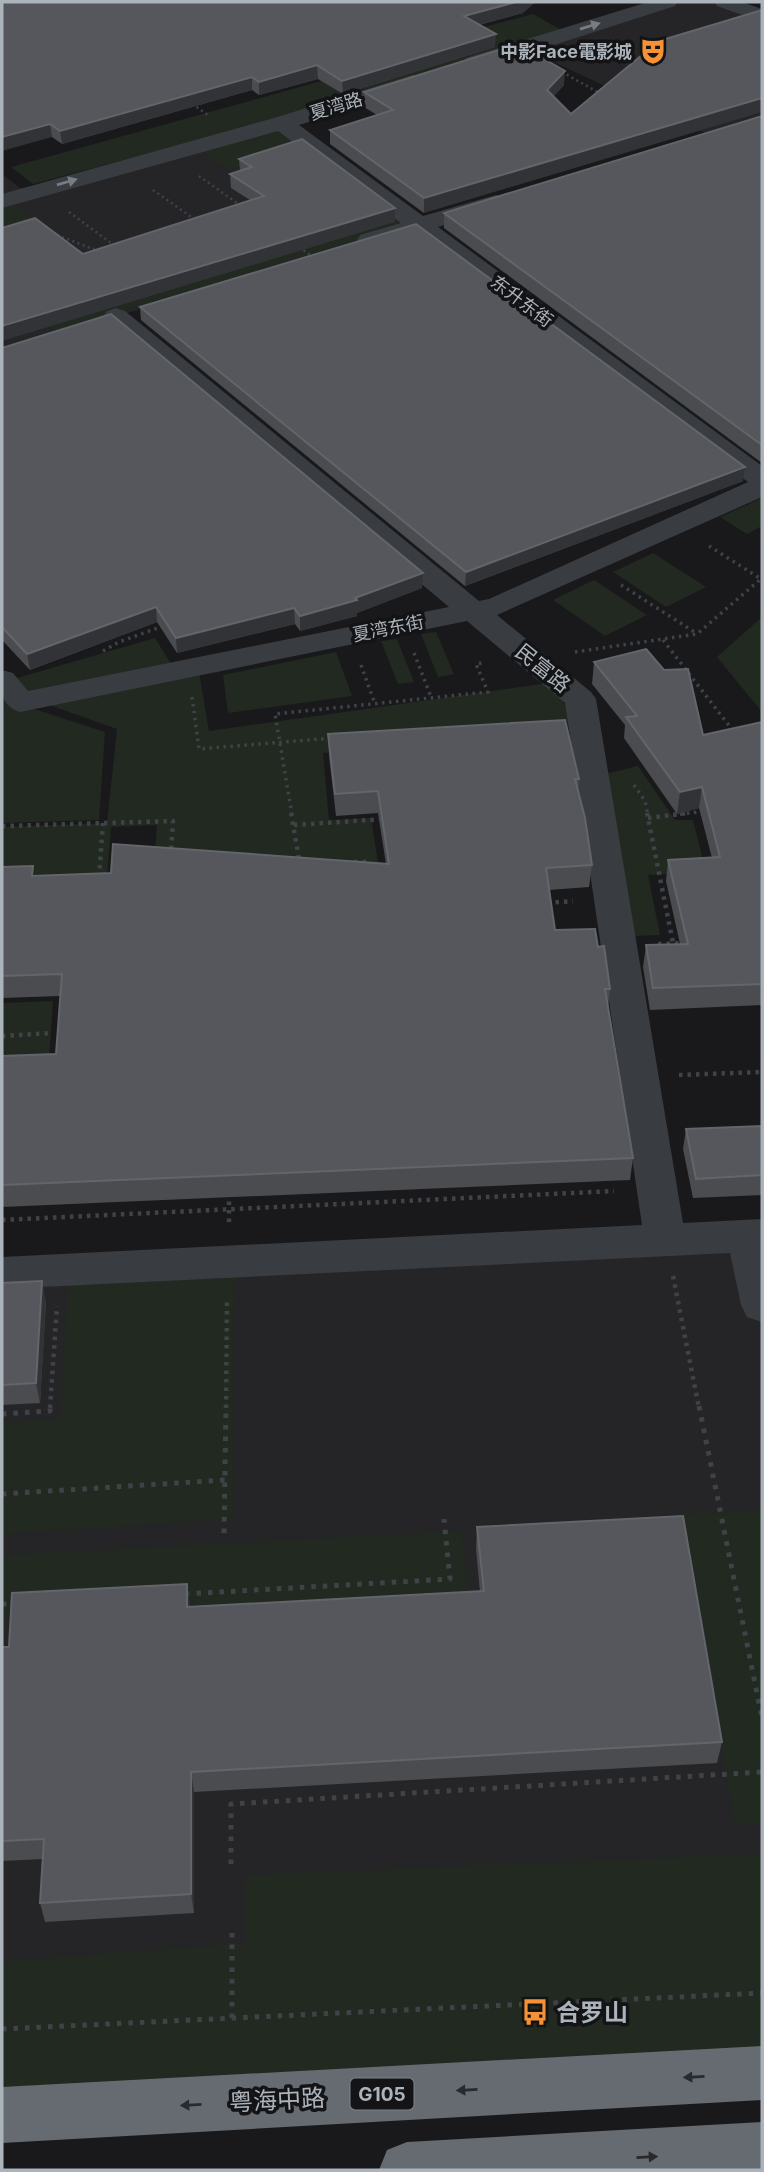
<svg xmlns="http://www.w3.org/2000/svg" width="764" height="2172" viewBox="0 0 764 2172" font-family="Inter,'Noto Sans SC',sans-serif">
	<rect width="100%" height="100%" fill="#19191b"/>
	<g fill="#252528">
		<path d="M671,2H722L762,17V120L711,136L524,48Z"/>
		<path d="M191,148L417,225L2,351V174L28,194Z"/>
		<path d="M745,1238L762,1317V2069L2,2110V1275Z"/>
	</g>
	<g fill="#212920">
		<path d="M533,14L563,31L274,120L33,184L11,167L419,54L409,47Z"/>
		<path d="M277,127L367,197L259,160L228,170L198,148Z"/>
		<path d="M12,202L46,229L2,242V205Z"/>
		<path d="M396,213L411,224L54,331L40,318Z"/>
		<path d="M762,498V526L747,534L720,517Z"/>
		<path d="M653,553L706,587L666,607L613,572Z"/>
		<path d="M594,580L647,615L605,636L553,600Z"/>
		<path d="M762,617V712L717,657Z"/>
		<path d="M436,632L454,674L438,677L421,634Z"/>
		<path d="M155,638L173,667L26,693L17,678Z"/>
		<path d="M397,639L414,682L398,684L381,641Z"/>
		<path d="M336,652L352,696L228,713L223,675Z"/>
		<path d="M199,672L209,731L548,683L566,706L569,737L323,753L329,820L371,818L381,881L154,863L157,825L111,827L105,902L2,885V827L107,823L117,729L41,702Z"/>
		<path d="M2,686L16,703L105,732L99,820L2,823Z"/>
		<path d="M638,766L675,820H693L706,872L648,875L660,935L631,936L601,775Z"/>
		<path d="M53,1001L48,1074L2,1076V1003Z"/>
		<path d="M235,1269L233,1519L2,1534V1422L60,1419L68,1279Z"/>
		<path d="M762,1510V1823L735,1825L682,1514Z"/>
		<path d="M462,1531L469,1605L195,1620V1600L8,1610L2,1660V1555Z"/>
		<path d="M762,1854V2056L2,2099V1961L246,1943V1875Z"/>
	</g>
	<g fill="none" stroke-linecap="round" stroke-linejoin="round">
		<g stroke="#3f4347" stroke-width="2.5" stroke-dasharray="2 3.5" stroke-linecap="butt">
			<path d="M562,72L603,95"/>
			<path d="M192,104L208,115"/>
			<path d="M199,176L244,208"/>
			<path d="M153,190L197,221"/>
			<path d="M69,212L115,246"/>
			<path d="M57,235L98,251"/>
			<path d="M299,247L313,257"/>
		</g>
		<g stroke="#3f4347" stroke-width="3.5" stroke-dasharray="2.5 4.5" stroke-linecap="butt">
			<path d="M709,546L761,579"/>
			<path d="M621,585L696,633"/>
			<path d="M663,640L734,732"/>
			<path d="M103,651L119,642L166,625"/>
			<path d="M575,652L697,634L762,578"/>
			<path d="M414,653L431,697"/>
			<path d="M361,665L375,704"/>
			<path d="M192,697L199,749L333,738"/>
			<path d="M634,785L645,801L648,815"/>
			<path d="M292,815L275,714L488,692L476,664L483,663"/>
			<path d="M673,815L706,811"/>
		</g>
		<g stroke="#3f4347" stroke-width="4.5" stroke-dasharray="3.5 5" stroke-linecap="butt">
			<path d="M291,813L299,859"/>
			<path d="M647,813L673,943"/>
			<path d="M648,818L688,813"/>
			<path d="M294,825L385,819"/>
			<path d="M2,826L173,821L171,852"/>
			<path d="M354,862H369"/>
			<path d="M99,877L103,823"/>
			<path d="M547,903L573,901"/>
			<path d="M658,944L684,943"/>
			<path d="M2,1036L51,1033"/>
			<path d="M679,1075L762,1072"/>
			<path d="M229,1193V1223"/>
			<path d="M2,1220L614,1191"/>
			<path d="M673,1276L699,1408"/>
			<path d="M50,1408L57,1306"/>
			<path d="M226,1408L227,1298"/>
		</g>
		<g stroke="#3f4347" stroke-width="5" stroke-dasharray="4.5 7" stroke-linecap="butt">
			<path d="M699,1406L762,1718"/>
			<path d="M2,1414L50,1411V1406"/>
			<path d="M2,1494L225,1480"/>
			<path d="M224,1533L226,1406"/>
			<path d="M185,1594L450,1579L444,1519"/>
			<path d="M2,1604L16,1603"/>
			<path d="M231,1864V1804L762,1772"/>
			<path d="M232,1933V2019"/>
			<path d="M2,2029L762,1993"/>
		</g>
		<g fill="#393c40" fill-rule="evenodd">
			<path d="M648,2H678L675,6L482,68H466L463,63L466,58Z"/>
			<path d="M714,2H742L762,9V22L717,6Z"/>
			<path d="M413,75L421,77L424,82L421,87L299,125L423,216L496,195L504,197L508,202L504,207L438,227L762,466V497L497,615L591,692L596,699L683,1223L762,1219V1322L747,1317L741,1305L730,1253L2,1289V1257L642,1225L565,703L467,621L20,712C0,706 1,691 2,670L13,673L28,691L449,607L107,321L103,316L107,311L116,308L125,311L479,601L489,599L748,482L416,234L369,247L360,245L357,240L360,235L401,223L278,131L2,208V194L274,118Z"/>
		</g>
		<g fill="#656b71" fill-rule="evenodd">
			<path d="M762,2046V2100L2,2143V2087Z"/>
			<path d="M762,2122V2170H379L387,2150L407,2142Z"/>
		</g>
	</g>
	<g fill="#4a4c50">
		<path d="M2,2L523,13L479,25L495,47L343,94L318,79L259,95L252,90L62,144L52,137Z"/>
		<path d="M762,10L424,213L330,144V130L377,115L364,107V92L564,85L553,97L571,114Z"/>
		<path d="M762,116V463L444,228V213Z"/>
		<path d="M239,159L395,222L83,254L250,200L231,188L230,174L240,171Z"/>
		<path d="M140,307L743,481L465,586L141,320Z"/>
		<path d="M2,348L422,588L357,613V616L300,631L295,624L177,653L157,622L30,670L2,640Z"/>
		<path d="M594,662L703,735L762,722V1005L650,1010L643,967L646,945L680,944L666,881L668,860L712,858L699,808L677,814L624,738L625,725L592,684Z"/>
		<path d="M328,734L579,779L578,791L592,865L589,887L549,890L555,930L598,947L610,989L608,1007L633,1158L630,1180L2,1207V1056L56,1054L60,996L2,998V867L35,876L386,864L378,813L336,816L329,756Z"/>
		<path d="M762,1126V1195L693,1198L683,1149L686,1129Z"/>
		<path d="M2,1283L46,1301L40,1403L2,1405Z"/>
		<path d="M477,1527L722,1742L717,1763L194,1792V1913L45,1922L40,1903L42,1859L2,1861V1647H9L190,1607L480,1592L476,1549Z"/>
	</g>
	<g fill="#323336">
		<path d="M516,2H536L523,13L463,29L464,16Z"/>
		<path d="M496,34L495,47L343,94L342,81Z"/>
		<path d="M317,65L318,79L259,95V82Z"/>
		<path d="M565,71L564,85L546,105L547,90Z"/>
		<path d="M252,77V90L62,144L60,131Z"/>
		<path d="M762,98V112L424,213V198Z"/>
		<path d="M50,124L52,137L2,151V137Z"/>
		<path d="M395,208V222L2,341V326Z"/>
		<path d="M745,467L743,481L465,586L466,572Z"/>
		<path d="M423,573L422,588L357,613V616L300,631V616L355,598Z"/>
		<path d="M156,607L157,622L30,670L27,654Z"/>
		<path d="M294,608L295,624L177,653L176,638Z"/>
		<path d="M702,787L699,808L677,814L680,792Z"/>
		<path d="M42,1281L46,1301L40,1403L36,1383Z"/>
		<path d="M187,1584L190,1606V1629L187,1607Z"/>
		<path d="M191,1772L194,1792V1913L191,1894Z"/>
	</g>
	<g fill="#55575c" stroke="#62656a" stroke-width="2">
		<path d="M2,2H516L464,16L496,34L342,81L317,65L259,82L252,77L60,131L50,124L2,137Z"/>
		<path d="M762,10V98L424,198L330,130L393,110L364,92L518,44L565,71L547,90L571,114L659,41Z"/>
		<path d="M762,116V445L444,213Z"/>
		<path d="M302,139L395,208L2,326V228L35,218L83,254L264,196L230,174L252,167L239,159Z"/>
		<path d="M416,224L745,467L466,572L140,307Z"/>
		<path d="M111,314L423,573L355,598L357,600L300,616L294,608L176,638L156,607L27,654L2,627V348Z"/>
		<path d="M646,649L664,670L688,669L703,735L762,722V984L653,988L646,945L688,944L668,860L720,857L702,787L680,792L626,717L637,716L594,662Z"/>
		<path d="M565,720L578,775L579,779H575L585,818L592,865L546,868L555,930L595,929L598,947L604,946L610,989H605L633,1158L2,1185V1056L56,1054L62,974L2,976V867L33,866L32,876L111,873L113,844L389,864L378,791L335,794L328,734Z"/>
		<path d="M762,1126V1175L696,1179L686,1129Z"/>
		<path d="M42,1281L36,1383L2,1385V1283Z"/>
		<path d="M683,1516L722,1742L191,1772V1894L40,1903L44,1839L2,1841V1647H9L12,1593L187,1584V1607L484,1591L477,1527Z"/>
	</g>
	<defs><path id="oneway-solid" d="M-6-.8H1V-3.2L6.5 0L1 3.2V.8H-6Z" transform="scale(1.75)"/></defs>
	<g fill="#787d84">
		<use href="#oneway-solid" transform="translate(590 26) rotate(-17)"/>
		<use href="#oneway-solid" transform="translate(67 182) rotate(-16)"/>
	</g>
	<g fill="#282a2d">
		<use href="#oneway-solid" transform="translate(694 2077) rotate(177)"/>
		<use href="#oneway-solid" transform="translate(467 2090) rotate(177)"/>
		<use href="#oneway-solid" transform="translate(191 2105) rotate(177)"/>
		<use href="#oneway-solid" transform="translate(647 2157) rotate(-3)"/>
	</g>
	<defs>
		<symbol id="theatre-bare" viewBox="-9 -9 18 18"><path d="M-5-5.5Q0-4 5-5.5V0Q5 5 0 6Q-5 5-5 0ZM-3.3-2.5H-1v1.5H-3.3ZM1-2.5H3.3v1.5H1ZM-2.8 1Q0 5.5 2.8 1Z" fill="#f69235" stroke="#141416" stroke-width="2.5" paint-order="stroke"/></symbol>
		<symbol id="bus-bare" viewBox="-9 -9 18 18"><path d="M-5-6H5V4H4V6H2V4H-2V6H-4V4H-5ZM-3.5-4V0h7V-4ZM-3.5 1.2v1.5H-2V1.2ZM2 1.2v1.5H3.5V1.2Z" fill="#f69235" stroke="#141416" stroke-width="2.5" paint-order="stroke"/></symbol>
	</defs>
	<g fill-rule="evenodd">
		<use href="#theatre-bare" x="634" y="32" width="38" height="38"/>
		<use href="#bus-bare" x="516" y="1993" width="38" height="38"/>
	</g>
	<g text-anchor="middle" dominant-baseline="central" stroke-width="7" stroke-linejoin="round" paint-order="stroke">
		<g font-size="18" font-weight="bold" fill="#abb3bb" stroke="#141416" text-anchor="end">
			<text x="632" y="51">中影Face電影城</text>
		</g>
		<g font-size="18" fill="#abb3bb" stroke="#141416">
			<text transform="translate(336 106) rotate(-17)">夏湾路</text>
			<text transform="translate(522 301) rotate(37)">东升东街</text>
			<text transform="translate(388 628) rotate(-11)">夏湾东街</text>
		</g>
		<rect fill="#141416" stroke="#7e838a" stroke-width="2" x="350.5" y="2078.5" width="63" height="31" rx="5"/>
		<g font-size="19" font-weight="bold" fill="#abb3bb">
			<text x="382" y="2094">G105</text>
		</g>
		<g font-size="21" fill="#abb3bb" stroke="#141416">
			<text transform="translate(543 668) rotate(39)">民富路</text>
		</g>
		<g font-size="24" font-weight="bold" fill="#abb3bb" stroke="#141416" text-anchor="start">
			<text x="556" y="2012">合罗山</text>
		</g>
		<g font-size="24" fill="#abb3bb" stroke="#141416">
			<text transform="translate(277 2100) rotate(-3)">粤海中路</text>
		</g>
	</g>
	<rect width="764" height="2172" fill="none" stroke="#abb3bb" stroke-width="7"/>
</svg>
